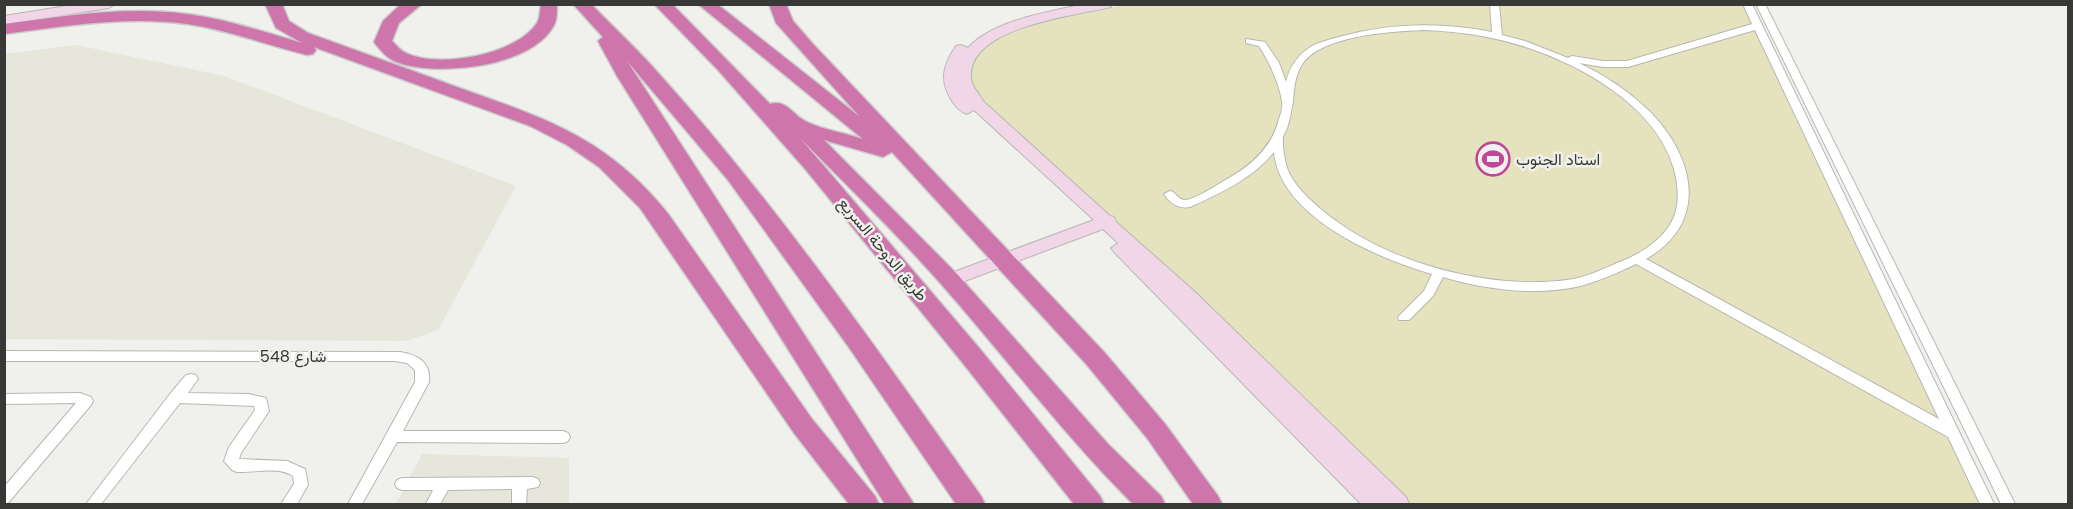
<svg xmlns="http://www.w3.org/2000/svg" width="2073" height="509" viewBox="0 0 2073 509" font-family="Poppins,Vazirmatn,sans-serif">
	<rect width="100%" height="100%" fill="#f0f0ec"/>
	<g fill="#e6e6db">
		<path d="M76,45L224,76L516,186L438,330L406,341L5,339V54Z"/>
		<path d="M422,454L569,458V504H396Z"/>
	</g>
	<path fill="#e4e3bd" d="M1125,5H1744L1980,504H1406L1282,381L978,99C973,90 967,80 970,69C984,26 1087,13 1125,5Z"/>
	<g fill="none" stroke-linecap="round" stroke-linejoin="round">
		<defs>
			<g id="street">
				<path d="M1490,4H1499L1502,35L1525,41L1568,58L1572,56L1603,61H1627L1752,24L1743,4H1752L1994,504H1980L1948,437L1636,264C1617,273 1597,282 1576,287C1534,296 1483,289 1443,277L1433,296L1409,320H1399L1398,317L1424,291L1432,274C1377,258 1280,217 1274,152C1253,178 1221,193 1190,207C1178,209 1170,203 1164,194L1170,191C1176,192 1178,200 1185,200C1193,200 1214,187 1222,182C1248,168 1272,149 1279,119C1281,114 1283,106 1282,101C1279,83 1269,61 1259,46L1246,43V39L1265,42L1279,63L1286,82C1289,69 1295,59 1305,51C1314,43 1328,40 1339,37C1390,23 1441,22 1492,32ZM1426,30C1446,31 1467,33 1487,37C1556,50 1654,97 1674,169C1679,189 1681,211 1667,229C1655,245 1636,256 1617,263C1601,270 1584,278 1567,280C1487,290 1386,263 1323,211C1310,200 1293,185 1287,168C1285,160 1282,146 1283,137C1284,134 1286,131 1287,128C1290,120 1291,111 1293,102C1294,89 1295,74 1303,63C1324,35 1394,31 1426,30ZM1755,30L1939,419L1646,259C1711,222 1694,154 1647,109C1627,90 1604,75 1579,63L1603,67H1628Z"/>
				<path d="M1756,4H1765L2015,504H2001Z"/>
				<path d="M4,351L400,352C418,355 431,362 429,382L403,431H563L568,433L570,437L568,441L563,443L397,442L362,504H348L415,382V370L407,363L394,361H4Z"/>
				<path d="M191,374L196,375L198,379L188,393L249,394L266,398L269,411L241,453L239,459L287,461L305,469L308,485L297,504H281L294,484L293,476C278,466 254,473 237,472L232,470L224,461L229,447L255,410L254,406L180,403L101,504H86L170,394L186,375Z"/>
				<path d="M80,393L91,397L93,401L91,405L9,502L4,504V487L76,403L4,404V394Z"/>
				<path d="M533,477L538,479L540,483L538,487L527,489L526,504H512V489L448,490L440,504H426L433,490H402L397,488L395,484L397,480L402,478Z"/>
			</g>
			<g id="secondary">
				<path d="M79,4H115L109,8L4,24V16Z"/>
				<path d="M1085,4H1112L1111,7C1074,16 967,27 971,78C971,86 980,95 984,102L1110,216L1114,217L1116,222L1194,291L1406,497L1409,504H1361L1114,252L1111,248L1118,243L1103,229L957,284L950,286L943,284L941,280L943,276L1094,220L974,110L967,114C960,112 956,107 952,101C939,81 943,65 956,46L961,45L968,48C993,20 1049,12 1085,4Z"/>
			</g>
			<g id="highway">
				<path d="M265,4H282L289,21L308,33C357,51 406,68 454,86C544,118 607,137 669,215L812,419L875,496L879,504H849L794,433L640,208L599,167L567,145L530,126L314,47L316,50L313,54L307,55C267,45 228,30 187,24C126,16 65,26 4,34V24C65,16 126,6 187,14C226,19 264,32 302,43L276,28Z"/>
				<path d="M401,4H422L399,23L392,41C396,45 401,51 406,53C439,69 516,55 537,23C540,18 540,10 541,4H557C557,10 557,18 555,23C535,68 433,78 394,61C387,58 379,49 374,42L383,21Z"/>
				<path d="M573,4H591C611,25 633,45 652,66C773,199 877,349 981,496L985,504H956L848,346L728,180L627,61L914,504H885L617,76L598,41L603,37Z"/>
				<path d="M654,4H672L770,104C787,99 793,116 807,122C824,130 845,133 863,139L698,4H717L860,117L776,23L769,4H786L793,21L813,44L1105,353L1165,424L1218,496L1222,504H1193L1147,438L1087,365L892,152L883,157L824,140L958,275L1108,444L1161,496L1165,504H1133C1065,436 1006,358 942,285C897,234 848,186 800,138L980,349L1100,496L1104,504H1074L962,362L806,170L718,70Z"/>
			</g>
		</defs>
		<use href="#street" stroke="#b7b7b3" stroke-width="2"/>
		<use href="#secondary" stroke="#b7b7b3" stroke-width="2"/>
		<use href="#highway" stroke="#cbcbcb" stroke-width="3"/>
		<use href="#street" fill="#fff" fill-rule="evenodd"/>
		<use href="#secondary" fill="#f0d6e6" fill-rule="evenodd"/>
		<use href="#highway" fill="#ce76ac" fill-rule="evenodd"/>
	</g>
	<defs>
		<symbol id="stadium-ring" viewBox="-11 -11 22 22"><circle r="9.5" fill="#f0f0ec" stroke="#c14698" stroke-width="1.5"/><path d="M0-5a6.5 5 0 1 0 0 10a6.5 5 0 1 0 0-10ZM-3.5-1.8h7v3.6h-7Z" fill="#c14698"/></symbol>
	</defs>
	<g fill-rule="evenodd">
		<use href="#stadium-ring" x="1474" y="140" width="38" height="38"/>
	</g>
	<g text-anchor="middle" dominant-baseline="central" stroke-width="5" stroke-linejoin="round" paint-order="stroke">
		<g font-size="16" fill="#383837" stroke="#f0f0ec" text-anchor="start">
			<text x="1516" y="159">استاد الجنوب</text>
		</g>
		<g font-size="16" fill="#383837" stroke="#f0f0ec">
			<text transform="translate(883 249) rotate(50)">طريق الدوحة السريع</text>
			<text x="293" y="356">شارع 548</text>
		</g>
	</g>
	<rect width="2073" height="509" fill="none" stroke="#383837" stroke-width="12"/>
</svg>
